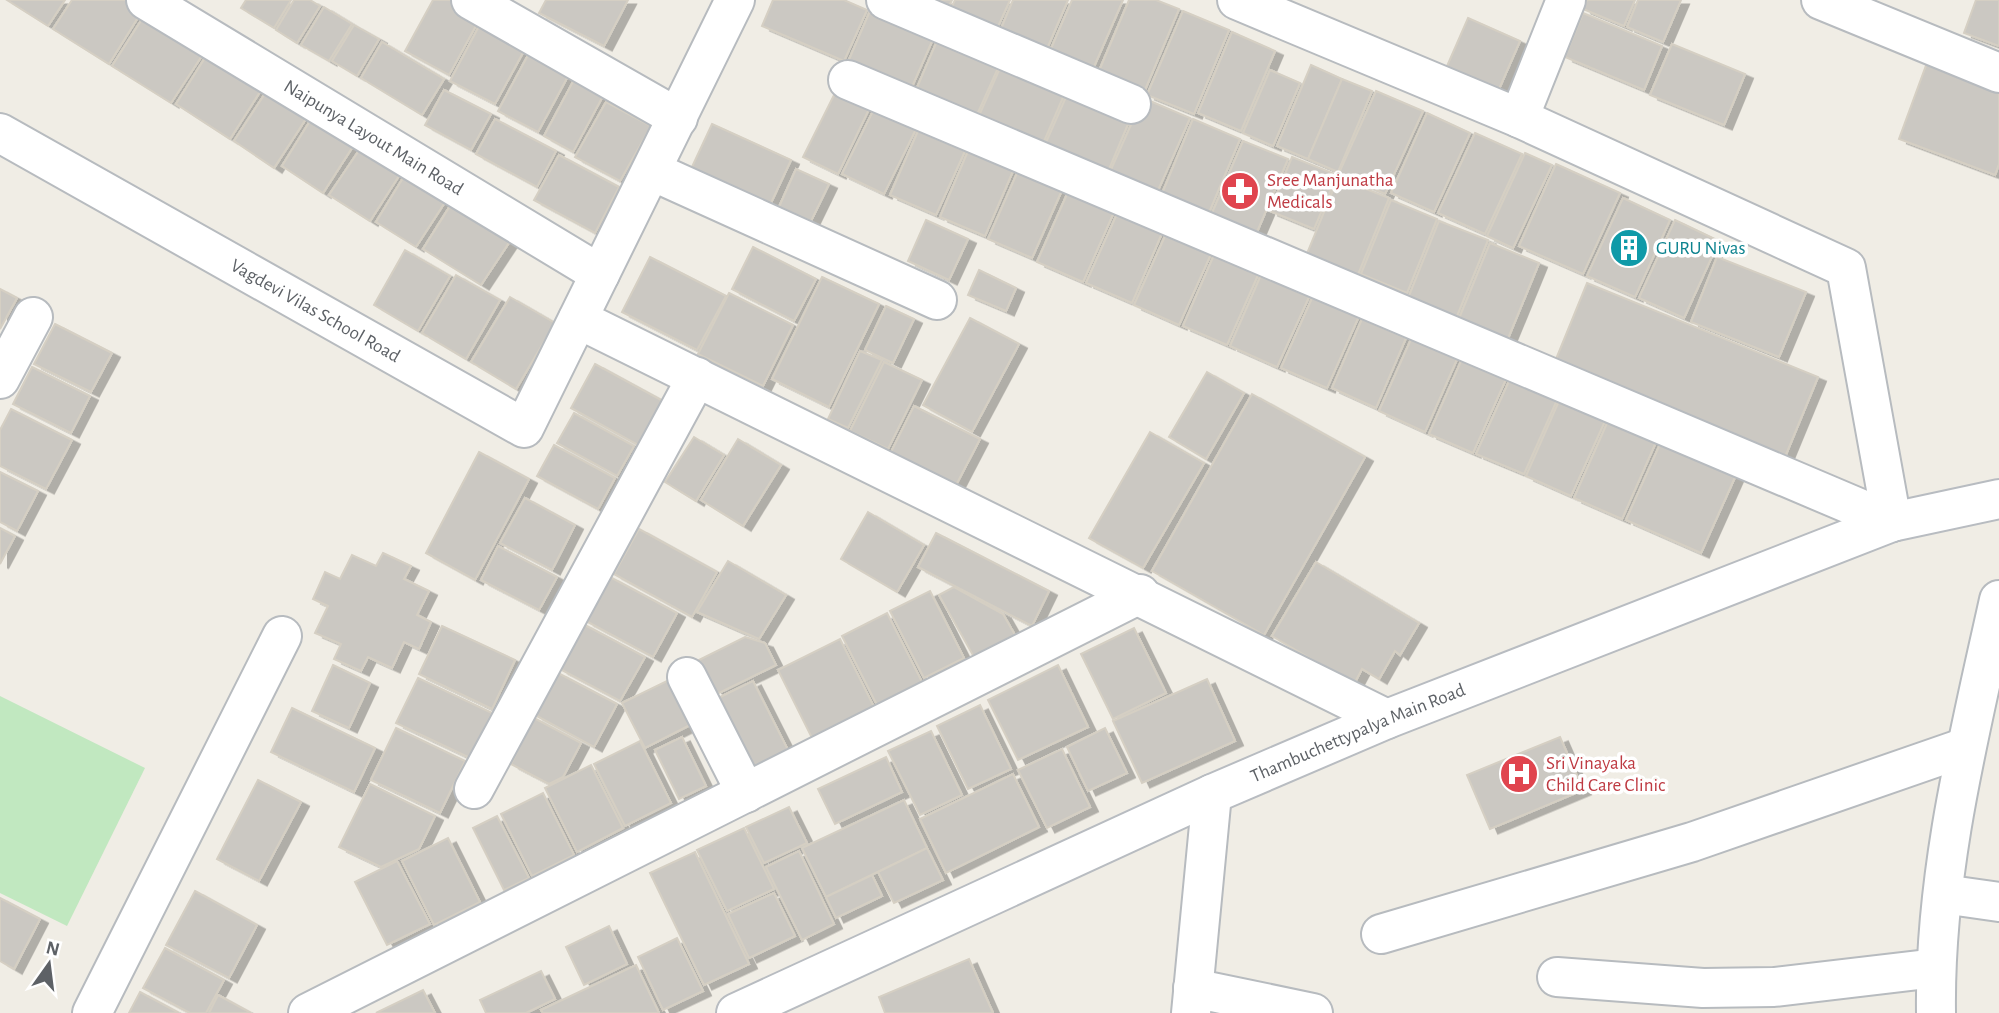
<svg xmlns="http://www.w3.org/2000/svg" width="1999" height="1013" viewBox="0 0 1999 1013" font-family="'Alegreya Sans',sans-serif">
	<defs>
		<filter id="shadow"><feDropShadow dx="8" dy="4.5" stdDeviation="0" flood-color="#0004"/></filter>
	</defs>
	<rect width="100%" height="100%" fill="#f0ede5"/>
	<path fill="#c1e8c0" d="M0,696L145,768L67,926L0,893Z"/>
	<g fill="#cbc8c2" stroke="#d5cfc3" stroke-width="2" filter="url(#shadow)">
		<path d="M7,0H65L48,26Z"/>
		<path d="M72,0H126L142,11L109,64L53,29Z"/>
		<path d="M246,0H291L274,28L241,8Z"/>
		<path d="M294,0H310L320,6L297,43L276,30Z"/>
		<path d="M433,0H463L484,11L449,75L405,51Z"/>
		<path d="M546,0H628L604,46L539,13Z"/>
		<path d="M773,0H844L867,10L844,61L762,26Z"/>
		<path d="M924,0H952L947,10Z"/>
		<path d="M955,0H1010L996,31L950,11Z"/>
		<path d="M1013,0H1068L1046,51L1000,31Z"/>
		<path d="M1072,0H1123L1093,69L1050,51Z"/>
		<path d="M1129,0H1156L1179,9L1145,90L1099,71Z"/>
		<path d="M1587,0H1635L1624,26L1583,9Z"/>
		<path d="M1638,0H1681L1663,42L1627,27Z"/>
		<path d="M1976,0H1999V46L1964,33Z"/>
		<path d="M324,7L352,24L329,61L301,45Z"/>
		<path d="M870,11L933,39L911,89L848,62Z"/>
		<path d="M1183,11L1229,30L1194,114L1147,95Z"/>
		<path d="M146,13L205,51L171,103L112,66Z"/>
		<path d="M486,13L531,38L495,104L450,81Z"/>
		<path d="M1583,13L1662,46L1644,90L1565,57Z"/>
		<path d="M1468,18L1520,41L1496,96L1444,73Z"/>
		<path d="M354,25L379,39L357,76L332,61Z"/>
		<path d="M1232,32L1275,51L1241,131L1198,113Z"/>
		<path d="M937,41L998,68L976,117L916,90Z"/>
		<path d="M382,42L444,79L422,115L361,78Z"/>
		<path d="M534,44L574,65L538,132L498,111Z"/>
		<path d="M1672,44L1745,74L1724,125L1650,95Z"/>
		<path d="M208,53L263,87L230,139L176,104Z"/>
		<path d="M1928,60L1999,86V164L1995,175L1899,139Z"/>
		<path d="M1311,65L1342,79L1308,159L1277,146Z"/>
		<path d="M1000,68L1064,95L1042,146L978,118Z"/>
		<path d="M1270,70L1300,83L1273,146L1243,133Z"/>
		<path d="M575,78L604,94L573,152L544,136Z"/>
		<path d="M1342,79L1372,91L1338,172L1308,159Z"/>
		<path d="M270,86L311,111L274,168L234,141Z"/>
		<path d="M444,90L491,114L471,150L425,125Z"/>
		<path d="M836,91L870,107L838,174L803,157Z"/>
		<path d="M1376,91L1423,111L1385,194L1339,173Z"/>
		<path d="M1066,97L1128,124L1107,174L1044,147Z"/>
		<path d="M1143,98L1190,118L1156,195L1109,174Z"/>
		<path d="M606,102L651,126L620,181L575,157Z"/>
		<path d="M874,109L916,129L884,194L842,174Z"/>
		<path d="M315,113L357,140L323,193L282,166Z"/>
		<path d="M1427,113L1470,133L1434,212L1391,193Z"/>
		<path d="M495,119L556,151L537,187L476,154Z"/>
		<path d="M1193,119L1240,139L1208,215L1161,196Z"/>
		<path d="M712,124L791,160L770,205L691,169Z"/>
		<path d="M918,131L965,151L936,215L890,195Z"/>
		<path d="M1475,133L1522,154L1485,234L1438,213Z"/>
		<path d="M1243,141L1288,159L1257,232L1212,213Z"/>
		<path d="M364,143L404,168L370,221L329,195Z"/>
		<path d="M968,151L1013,171L985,236L940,217Z"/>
		<path d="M1525,153L1552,165L1513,248L1487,236Z"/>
		<path d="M559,155L619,187L595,233L534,200Z"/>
		<path d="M1292,157L1337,175L1314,229L1270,211Z"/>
		<path d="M1556,164L1620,193L1583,274L1519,246Z"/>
		<path d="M796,169L829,184L811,221L779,207Z"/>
		<path d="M408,170L449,196L416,247L376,222Z"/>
		<path d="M1018,171L1062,190L1032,258L988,239Z"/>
		<path d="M1338,178L1389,198L1357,277L1306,256Z"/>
		<path d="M1068,192L1114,212L1083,282L1037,262Z"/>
		<path d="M457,195L516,232L481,285L423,249Z"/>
		<path d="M1623,198L1670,220L1635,297L1587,276Z"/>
		<path d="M1391,200L1437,219L1407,293L1361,274Z"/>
		<path d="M1117,214L1162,233L1132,303L1086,283Z"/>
		<path d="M926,220L968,239L949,280L908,261Z"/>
		<path d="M1675,220L1719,241L1684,318L1639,298Z"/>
		<path d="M1439,221L1488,240L1455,321L1407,301Z"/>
		<path d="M1166,234L1211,254L1179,325L1134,305Z"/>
		<path d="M1490,243L1539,263L1507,341L1458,321Z"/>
		<path d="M753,247L816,279L794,321L732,289Z"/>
		<path d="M405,250L450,276L418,331L374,305Z"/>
		<path d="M1214,255L1258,275L1227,345L1183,326Z"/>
		<path d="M650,257L726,296L697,350L622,312Z"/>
		<path d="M1717,257L1806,292L1779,357L1691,322Z"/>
		<path d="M979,270L1016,288L1006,311L968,295Z"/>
		<path d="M456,275L500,300L466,359L422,333Z"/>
		<path d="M1261,275L1309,297L1277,367L1230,346Z"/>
		<path d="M822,277L879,304L829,407L772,379Z"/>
		<path d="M1587,283L1818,377L1785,457L1554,364Z"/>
		<path d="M0,289L17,298L0,329Z"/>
		<path d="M729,293L793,325L763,386L698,354Z"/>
		<path d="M1313,296L1359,316L1327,388L1281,368Z"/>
		<path d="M510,297L555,323L516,389L471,362Z"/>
		<path d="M886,306L914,319L893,363L865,350Z"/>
		<path d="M970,318L1019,344L972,432L923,405Z"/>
		<path d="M1362,319L1406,338L1376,408L1332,388Z"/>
		<path d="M55,324L112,353L91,392L34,364Z"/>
		<path d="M1412,337L1458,357L1425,432L1379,411Z"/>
		<path d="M860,351L882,360L848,428L828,419Z"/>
		<path d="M1462,359L1506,379L1473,453L1429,434Z"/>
		<path d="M884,362L922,380L888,449L850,431Z"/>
		<path d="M595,364L663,401L638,445L571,408Z"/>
		<path d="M32,367L90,396L71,433L13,404Z"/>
		<path d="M1207,372L1244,393L1206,459L1169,437Z"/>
		<path d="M1510,379L1557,400L1524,474L1476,454Z"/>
		<path d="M1252,394L1365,457L1264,635L1152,571Z"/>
		<path d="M1559,401L1605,421L1571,496L1526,476Z"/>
		<path d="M914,406L980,439L955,487L890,454Z"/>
		<path d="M11,409L72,440L46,489L0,466V430Z"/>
		<path d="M574,413L634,446L617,476L557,443Z"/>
		<path d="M1608,421L1656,442L1622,519L1574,498Z"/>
		<path d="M1150,432L1204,463L1143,568L1089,538Z"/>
		<path d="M694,437L724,455L696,501L665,482Z"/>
		<path d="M738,439L781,465L743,526L701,500Z"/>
		<path d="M1661,442L1736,475L1701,553L1626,520Z"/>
		<path d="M554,445L615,478L598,509L537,476Z"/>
		<path d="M479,452L529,479L475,580L426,553Z"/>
		<path d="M0,472L38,491L17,531L0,522Z"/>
		<path d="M525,498L575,525L552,570L500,543Z"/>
		<path d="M868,512L924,545L897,592L841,559Z"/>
		<path d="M0,528L15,536L0,564Z"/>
		<path d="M639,529L717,572L692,617L614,574Z"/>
		<path d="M936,533L1049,591L1032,626L918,567Z"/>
		<path d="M498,546L557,577L539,610L481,580Z"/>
		<path d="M383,553L411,566L404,579L429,591L417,615L431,622L419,649L404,642L392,668L368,657L361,671L334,659L341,644L315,633L328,606L313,599L325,572L340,579L352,555L376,566Z"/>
		<path d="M728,561L786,595L759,639L697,612Z"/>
		<path d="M1316,562L1419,623L1400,655L1395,651L1379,679L1362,669L1354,684L1272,636Z"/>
		<path d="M610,577L677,613L653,657L586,621Z"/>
		<path d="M954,587L1003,614L1015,635L974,657L939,595Z"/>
		<path d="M930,591L964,658L924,678L890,611Z"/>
		<path d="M887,613L922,682L877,705L842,636Z"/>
		<path d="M583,624L645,657L620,701L560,669Z"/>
		<path d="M442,626L515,660L492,709L419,674Z"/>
		<path d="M1134,628L1166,693L1113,719L1081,654Z"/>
		<path d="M745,637L765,643L776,665L717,694L699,660Z"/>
		<path d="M840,639L874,707L812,738L778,670Z"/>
		<path d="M333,665L370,683L349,728L312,711Z"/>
		<path d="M1058,665L1088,727L1018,760L988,700Z"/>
		<path d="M558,673L617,704L594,747L535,715Z"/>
		<path d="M418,678L492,713L470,758L396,723Z"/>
		<path d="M673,678L696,722L645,748L622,703Z"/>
		<path d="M1207,679L1235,741L1142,783L1113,721Z"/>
		<path d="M753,681L788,750L754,767L718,698Z"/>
		<path d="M980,705L1011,769L968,789L937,726Z"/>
		<path d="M292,708L375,748L354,792L271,752Z"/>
		<path d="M534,718L581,743L563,777L549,784L511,764Z"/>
		<path d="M396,728L465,761L440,813L371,780Z"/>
		<path d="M1105,728L1127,773L1088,791L1067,747Z"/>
		<path d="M931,731L962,795L920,815L888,751Z"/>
		<path d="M682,737L706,786L679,799L655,750Z"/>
		<path d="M1560,737L1583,790L1490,829L1467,775Z"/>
		<path d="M640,741L671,803L625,826L594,764Z"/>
		<path d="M1062,749L1090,807L1047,828L1018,770Z"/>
		<path d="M886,757L902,792L835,824L818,789Z"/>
		<path d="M591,765L623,828L577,852L545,788Z"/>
		<path d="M1013,774L1039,827L946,873L920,819Z"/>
		<path d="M258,780L301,802L259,881L217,859Z"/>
		<path d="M370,784L435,816L419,849L381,867L339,847Z"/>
		<path d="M543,793L574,855L532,876L501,814Z"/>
		<path d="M904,800L927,848L826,897L802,848Z"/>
		<path d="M789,807L807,843L764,863L746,827Z"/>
		<path d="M497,816L529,878L504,890L473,828Z"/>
		<path d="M744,828L774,889L727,911L697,850Z"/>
		<path d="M448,838L480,902L434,925L402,861Z"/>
		<path d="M927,848L943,880L894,903L878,872Z"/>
		<path d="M799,851L834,924L802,940L766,867Z"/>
		<path d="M695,852L749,964L704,985L650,873Z"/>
		<path d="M397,861L430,924L387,945L355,882Z"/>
		<path d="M872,875L882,896L836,918L826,897Z"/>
		<path d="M195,891L257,925L229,978L166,945Z"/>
		<path d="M774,893L795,936L749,958L728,914Z"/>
		<path d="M0,898L40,919L14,969L0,961Z"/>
		<path d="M609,926L627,964L584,985L566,947Z"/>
		<path d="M677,938L703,991L663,1010L638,957Z"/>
		<path d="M165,948L224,980L206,1013H190L143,988Z"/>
		<path d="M969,959L993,1013H885L879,997Z"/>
		<path d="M636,965L659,1013H543L541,1010Z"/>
		<path d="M541,971L555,999L526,1013H486L480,1000Z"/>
		<path d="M423,990L435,1013H376Z"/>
		<path d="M140,992L179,1013H129Z"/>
		<path d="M218,995L251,1013H209Z"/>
	</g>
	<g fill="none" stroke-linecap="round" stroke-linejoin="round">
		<defs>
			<g id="minor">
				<path id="s1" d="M146,0L600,274"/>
				<path d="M471,0L678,118"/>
				<path d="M886,0L1131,104"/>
				<path d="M1237,0L1519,118L1846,268L1892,522"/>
				<path d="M1821,0L1999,73"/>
				<path d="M848,80L1892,522"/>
				<path d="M1519,118L1566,0"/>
				<path id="s2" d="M0,133L524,428L735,0"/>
				<path d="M652,171L937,300"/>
				<path d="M578,319L1387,719"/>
				<path d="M0,379L33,317"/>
				<path d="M687,677L746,793"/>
				<path d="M474,789L697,377"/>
				<path d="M1943,894L1999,902"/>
				<path d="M1381,934L1692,842L1966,747"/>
				<path d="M1557,977L1703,988L1774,987L1936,968"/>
				<path d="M1193,988L1313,1013"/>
				<path d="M92,1013L282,636"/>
				<path d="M308,1013L1140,594"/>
				<path d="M1191,1013L1212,794"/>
				<path d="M1936,1013C1934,873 1969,736 1999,600"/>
			</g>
			<g id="secondary">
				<path id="s3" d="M736,1013L1212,794L1387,719L1892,522L1999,499"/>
			</g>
		</defs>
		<use href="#minor" stroke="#b7bbbf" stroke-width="42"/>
		<use href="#secondary" stroke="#b8bcc1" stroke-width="42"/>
		<use href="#minor" stroke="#fff" stroke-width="38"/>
		<use href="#secondary" stroke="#fff" stroke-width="38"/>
	</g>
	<defs>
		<symbol id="pharmacy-disc" viewBox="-11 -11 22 22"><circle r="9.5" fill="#e0444e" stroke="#fff"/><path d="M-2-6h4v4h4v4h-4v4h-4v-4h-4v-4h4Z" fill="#fff"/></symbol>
		<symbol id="building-disc" viewBox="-11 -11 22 22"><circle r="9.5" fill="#0f9aa8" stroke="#fff"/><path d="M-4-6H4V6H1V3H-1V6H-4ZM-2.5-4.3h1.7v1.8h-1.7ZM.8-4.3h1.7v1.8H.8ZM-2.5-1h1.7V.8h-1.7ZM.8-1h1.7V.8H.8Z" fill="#fff"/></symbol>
		<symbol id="hospital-disc" viewBox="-11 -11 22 22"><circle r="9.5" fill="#e0444e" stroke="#fff"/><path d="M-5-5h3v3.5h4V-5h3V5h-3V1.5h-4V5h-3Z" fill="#fff"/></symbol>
	</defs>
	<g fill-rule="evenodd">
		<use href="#pharmacy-disc" x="1218" y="169" width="44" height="44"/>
		<use href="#building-disc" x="1607" y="226" width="44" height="44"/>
		<use href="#hospital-disc" x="1497" y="752" width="44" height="44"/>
	</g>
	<g text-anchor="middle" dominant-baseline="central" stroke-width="7" stroke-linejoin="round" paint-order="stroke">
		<g font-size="19" fill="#5d6166" stroke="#fff">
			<text stroke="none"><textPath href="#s1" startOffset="266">Naipunya Layout Main Road</textPath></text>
			<text stroke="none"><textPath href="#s2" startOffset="362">Vagdevi Vilas School Road</textPath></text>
			<text stroke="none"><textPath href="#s3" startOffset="682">Thambuchettypalya Main Road</textPath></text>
		</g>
		<g font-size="19" fill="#be3a42" stroke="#fff" text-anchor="start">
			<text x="1267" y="180">Sree Manjunatha<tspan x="1267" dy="22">Medicals</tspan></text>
			<text x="1546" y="763">Sri Vinayaka<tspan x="1546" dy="22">Child Care Clinic</tspan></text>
		</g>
		<g font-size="19" fill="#0d838f" stroke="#fff" text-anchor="start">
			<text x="1656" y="248">GURU Nivas</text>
		</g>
	</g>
	<g transform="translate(49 964) rotate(14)" stroke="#ffffff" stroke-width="5" paint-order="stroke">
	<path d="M0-5L12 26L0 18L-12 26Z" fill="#5d6166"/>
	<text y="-10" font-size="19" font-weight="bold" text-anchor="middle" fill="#5d6166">N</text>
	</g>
</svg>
